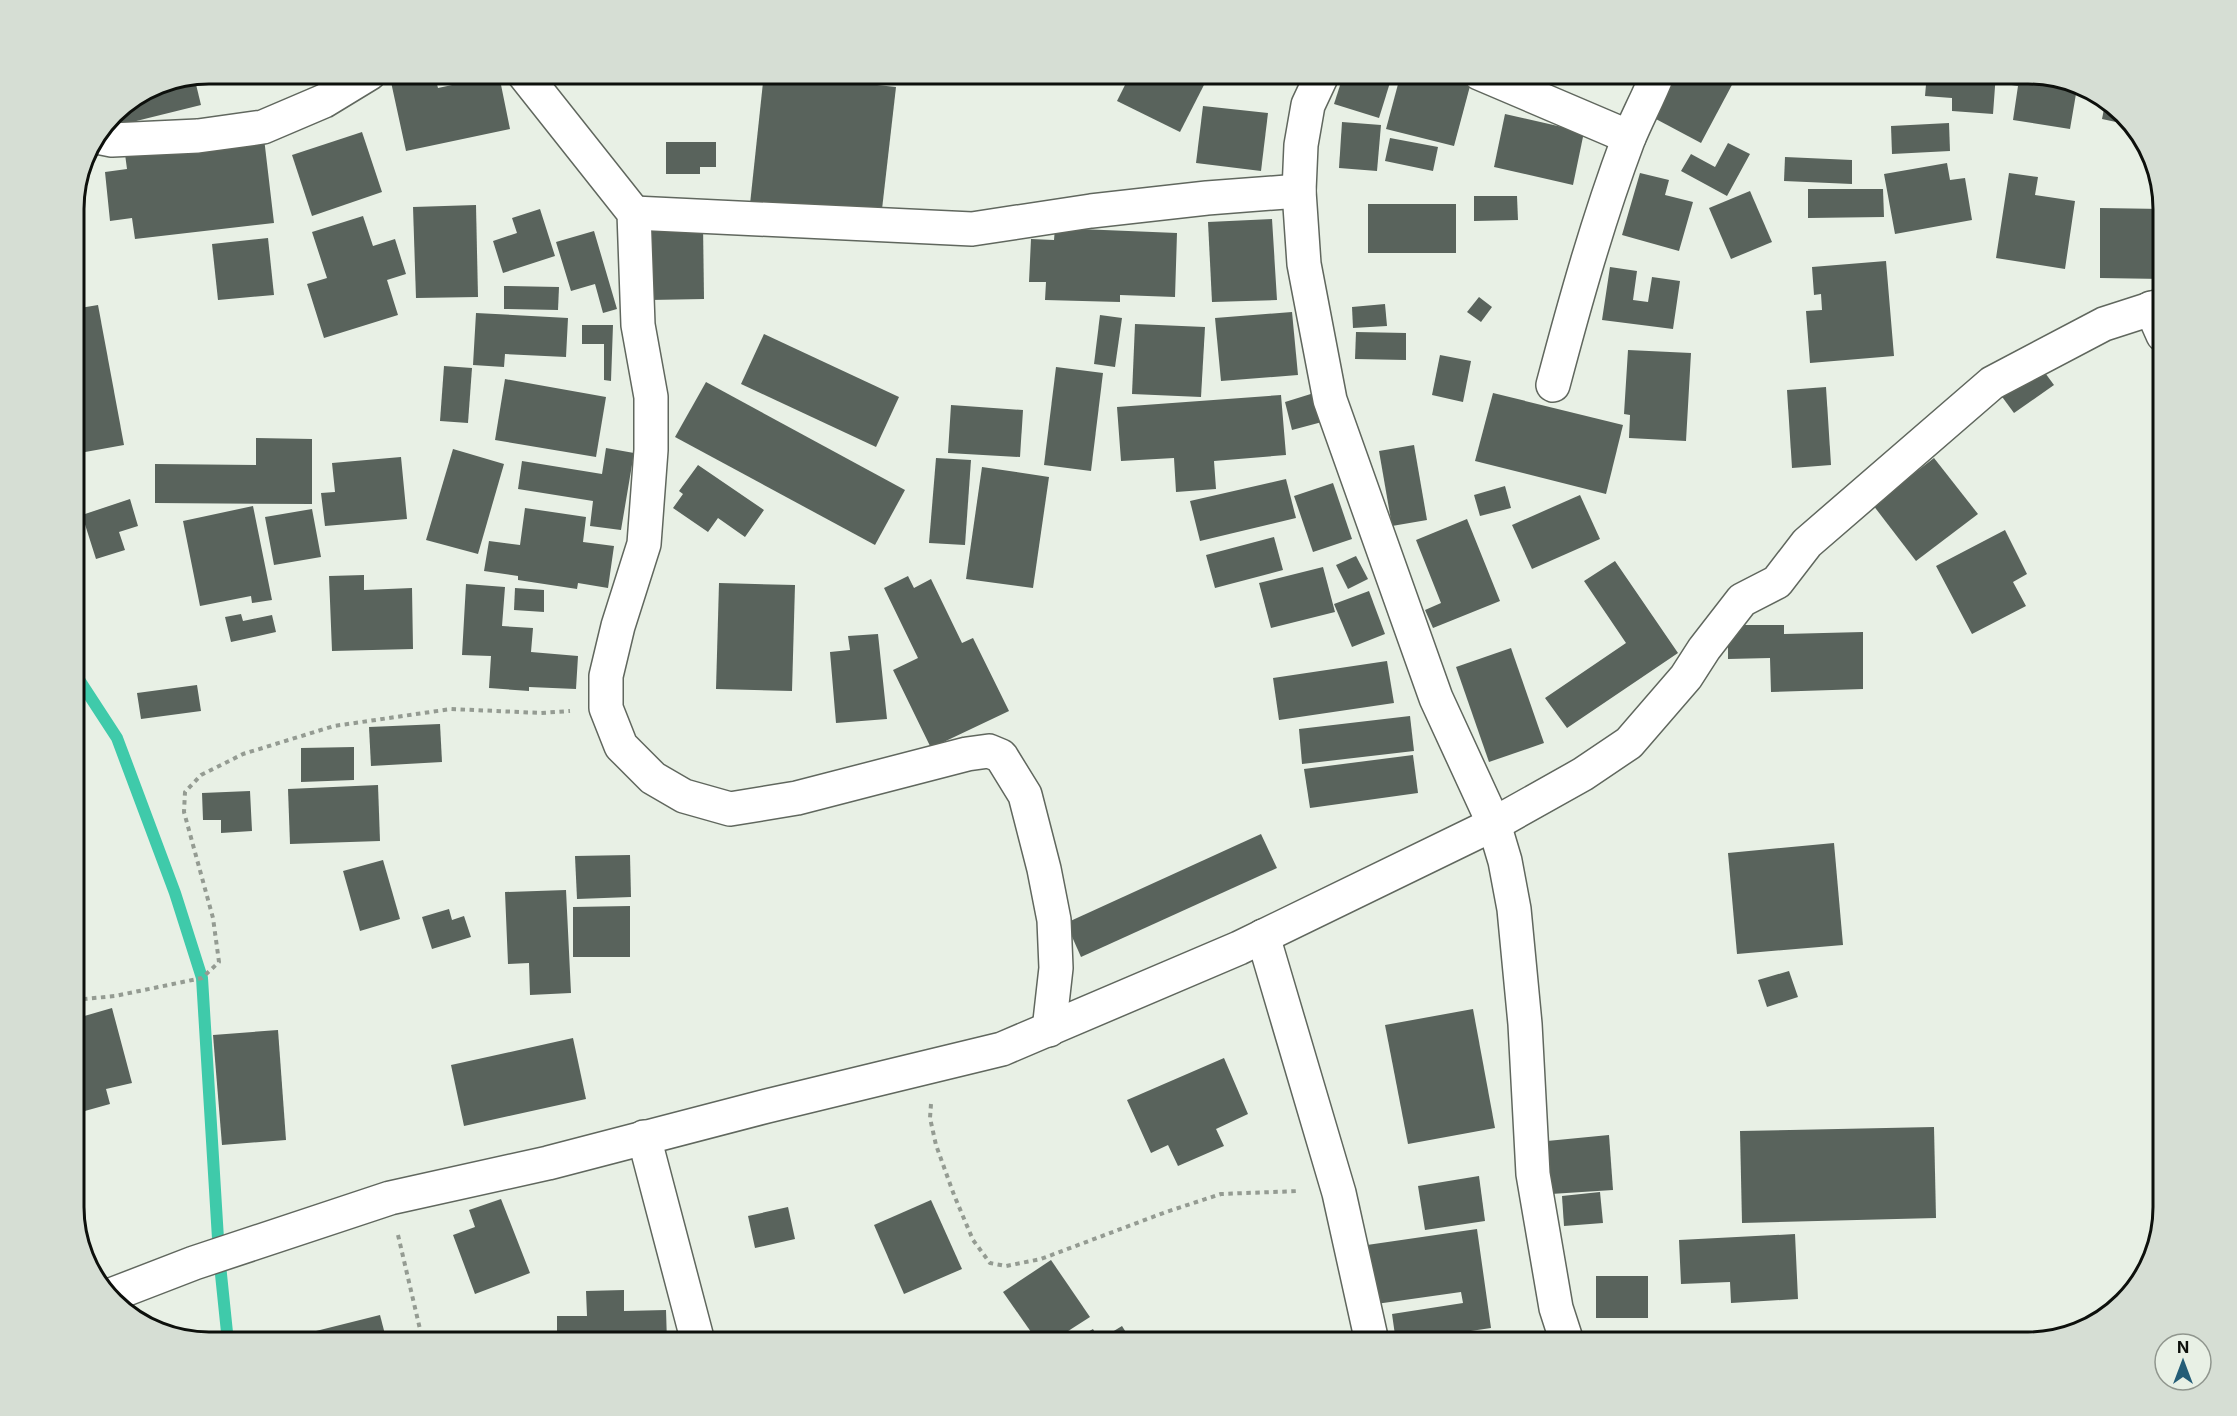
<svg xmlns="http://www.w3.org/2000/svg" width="2237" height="1416" viewBox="0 0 2237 1416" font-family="Inter,sans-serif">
	<rect width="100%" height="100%" fill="#e8f0e5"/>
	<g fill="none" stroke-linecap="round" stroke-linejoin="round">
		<path stroke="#3fcaaa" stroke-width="12" d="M74,672L117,738L175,893L202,978L219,1255L228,1342"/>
	</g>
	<g fill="#59635c">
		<path d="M434,73L438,88L499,75L510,129L406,151L391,82Z"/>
		<path d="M721,73H748L747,82L721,79Z"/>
		<path d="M764,73L896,87L881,218L750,204Z"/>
		<path d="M1131,73H1192L1206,81L1180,132L1117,101Z"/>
		<path d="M1243,73H1268L1267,79Z"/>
		<path d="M1344,73H1393L1379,118L1334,104Z"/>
		<path d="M1401,73H1420L1470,86L1454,146L1386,129Z"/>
		<path d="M1678,73H1714L1733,83L1701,143L1654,118Z"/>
		<path d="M1927,73H1996L1993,114L1952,111V98L1925,96Z"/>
		<path d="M2007,73H2028L2077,88L2070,129L2013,120L2018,86L2005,84Z"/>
		<path d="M194,76L201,105L116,126L113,113L157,84Z"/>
		<path d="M2106,99L2130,125L2102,119Z"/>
		<path d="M1203,106L1268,113L1261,171L1196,163Z"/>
		<path d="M1505,114L1584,132L1573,185L1494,167Z"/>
		<path d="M1342,122L1381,125L1377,171L1339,168Z"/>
		<path d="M1949,123L1950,151L1892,154L1891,126Z"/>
		<path d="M362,132L382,192L312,216L292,155Z"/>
		<path d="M264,138L274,223L135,239L132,218L110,221L105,172L127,169L125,154Z"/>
		<path d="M1390,138L1438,147L1433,171L1385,161Z"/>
		<path d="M666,142H716V167H700V174H666Z"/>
		<path d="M1728,143L1750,154L1727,196L1681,171L1691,154L1715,167Z"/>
		<path d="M1785,157L1852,160V184L1784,181Z"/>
		<path d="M1947,163L1950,180L1965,178L1972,220L1895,234L1884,174Z"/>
		<path d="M1640,173L1669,180L1665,195L1693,202L1679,251L1622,235Z"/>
		<path d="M2009,173L2038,177L2035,195L2075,201L2065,269L1996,258Z"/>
		<path d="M1808,189H1883L1884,217L1808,218Z"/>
		<path d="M1750,191L1772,242L1731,259L1709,208Z"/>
		<path d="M1474,196H1517L1518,220L1474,221Z"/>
		<rect x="1368" y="204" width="88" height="49"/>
		<path d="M476,205L478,297L416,298L413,207Z"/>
		<path d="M2100,208L2163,209V279L2100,278Z"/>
		<path d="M540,209L555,256L503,273L493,241L517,233L512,218Z"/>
		<path d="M363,216L373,246L395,239L406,274L387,280L398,315L324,338L307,284L327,278L312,232Z"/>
		<path d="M1272,219L1277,300L1212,302L1208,222Z"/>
		<path d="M650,223H703L704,299L650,300Z"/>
		<path d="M1055,228L1177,233L1175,297L1120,295V302L1045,300L1046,282H1029L1031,239L1054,240Z"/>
		<path d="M594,231L617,309L603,313L595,284L571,291L556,242Z"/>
		<path d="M268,238L274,295L218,300L212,244Z"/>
		<path d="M1886,261L1894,356L1810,363L1806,311L1822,310L1821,294L1814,295L1812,267Z"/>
		<path d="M1610,267L1637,271L1633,300L1648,302L1652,277L1680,281L1673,329L1602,320Z"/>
		<path d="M504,286L559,287L558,310L504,309Z"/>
		<path d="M1479,297L1492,307L1481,322L1467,312Z"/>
		<path d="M1385,304L1387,326L1353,328L1352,307Z"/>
		<path d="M98,305L124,445L74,454V309Z"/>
		<path d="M1292,312L1298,375L1221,381L1215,318Z"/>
		<path d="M476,313L568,318L566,357L505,354L504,367L473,365Z"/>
		<path d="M1100,315L1122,318L1115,367L1094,364Z"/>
		<path d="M1135,324L1205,327L1201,397L1132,394Z"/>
		<path d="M582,325H613L611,381L604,380V344H582Z"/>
		<path d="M1356,332L1406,333V360L1355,359Z"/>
		<path d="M764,334L899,397L876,447L741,384Z"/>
		<path d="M1628,350L1691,353L1686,441L1629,438L1630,415L1624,414Z"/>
		<path d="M1440,355L1471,361L1463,402L1432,395Z"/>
		<path d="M444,366L472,368L468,423L440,421Z"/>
		<path d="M2040,366L2054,385L2014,413L2000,394Z"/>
		<path d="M1056,367L1103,373L1091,471L1044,465Z"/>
		<path d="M505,379L606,397L596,457L495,440Z"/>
		<path d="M706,382L905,490L875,545L675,437Z"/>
		<path d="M1826,387L1831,465L1792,468L1787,390Z"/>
		<path d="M1314,393L1322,422L1292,430L1285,402Z"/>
		<path d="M1493,393L1623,425L1606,494L1475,461Z"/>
		<path d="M1281,395L1286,455L1214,461L1216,489L1176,492L1174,458L1121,461L1117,407Z"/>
		<path d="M951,405L1023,410L1020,457L948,453Z"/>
		<path d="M256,438L312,439V504L155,503V464L256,465Z"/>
		<path d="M1414,445L1427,520L1392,526L1379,451Z"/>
		<path d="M606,448L634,453L621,530L590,526L593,501L518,489L522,461L602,474Z"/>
		<path d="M453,449L504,464L478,554L426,540Z"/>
		<path d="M401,457L407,519L325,526L321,493L335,492L332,463Z"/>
		<path d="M936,458L971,460L965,545L929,543Z"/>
		<path d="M1934,458L1978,514L1916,561L1873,505Z"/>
		<path d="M698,465L764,510L745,537L718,518L708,532L673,508L683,494L679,491Z"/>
		<path d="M982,467L1049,477L1033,588L966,579Z"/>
		<path d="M1286,479L1296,518L1200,541L1190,501Z"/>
		<path d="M1333,483L1352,539L1313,552L1294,496Z"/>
		<path d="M1505,486L1511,508L1480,516L1474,495Z"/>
		<path d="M1580,495L1600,539L1532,569L1512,525Z"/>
		<path d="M130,499L138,526L119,532L125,550L96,559L82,515Z"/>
		<path d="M253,506L272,600L252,603L251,596L200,606L183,521Z"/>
		<path d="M525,508L586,517L583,542L614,546L608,588L578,583L577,589L518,580V576L484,571L489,541L520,545Z"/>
		<path d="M312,509L321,557L274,565L265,517Z"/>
		<path d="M1467,519L1500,601L1433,628L1425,610L1441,603L1416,540Z"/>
		<path d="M2005,530L2027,574L2013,582L2026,606L1972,634L1936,566Z"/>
		<path d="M1274,537L1283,570L1215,588L1206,555Z"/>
		<path d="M1356,556L1368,579L1348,589L1336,565Z"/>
		<path d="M1615,561L1678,653L1567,728L1545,698L1626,643L1584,581Z"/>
		<path d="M1323,567L1335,612L1271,628L1259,583Z"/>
		<path d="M364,575V590L412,588L413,649L332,651L329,576Z"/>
		<path d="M908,576L914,588L931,579L962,643L973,638L1009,711L931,748L893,670L918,658L884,588Z"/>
		<path d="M719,583L795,585L792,691L716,689Z"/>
		<path d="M466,584L505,587L502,626L533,628L531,652L578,656L576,689L529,687V691L489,688L491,656L462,655Z"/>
		<path d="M515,588L544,590V612L514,610Z"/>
		<path d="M1369,591L1385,634L1352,647L1334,604Z"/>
		<path d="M241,614L243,621L272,615L276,632L231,642L225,617Z"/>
		<path d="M1728,625H1784V634L1863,632V689L1771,692L1770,658L1728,659Z"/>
		<path d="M878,634L887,719L836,723L830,652L850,650L848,636Z"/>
		<path d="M1511,648L1544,743L1489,762L1456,667Z"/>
		<path d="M1387,661L1394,703L1279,720L1273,678Z"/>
		<path d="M197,685L201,711L141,719L137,693Z"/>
		<path d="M1410,716L1414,751L1302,764L1299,729Z"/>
		<path d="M440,724L442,762L371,766L369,727Z"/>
		<path d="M354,747V780L301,782V748Z"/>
		<path d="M1413,755L1418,793L1310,808L1304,769Z"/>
		<path d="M378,785L380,841L290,844L288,789Z"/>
		<path d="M250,791L252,831L221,833V820H203L202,793Z"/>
		<path d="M1261,834L1277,868L1081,957L1066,923Z"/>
		<path d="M1834,843L1843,945L1737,954L1728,853Z"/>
		<path d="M630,855L631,897L577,899L575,856Z"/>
		<path d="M383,860L400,919L360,931L343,871Z"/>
		<path d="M566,890L571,993L530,995L529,963L508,964L505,892Z"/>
		<path d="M630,906V957H573V907Z"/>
		<path d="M449,909L452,920L464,916L471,937L432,949L422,917Z"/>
		<path d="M1789,971L1798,997L1767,1007L1758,980Z"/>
		<path d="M112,1008L132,1083L106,1089L110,1104L74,1114V1019Z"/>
		<path d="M1473,1009L1495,1128L1408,1144L1385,1025Z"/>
		<path d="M278,1030L286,1140L222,1145L213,1035Z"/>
		<path d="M573,1038L586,1099L464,1126L451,1065Z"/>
		<path d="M1224,1058L1248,1114L1216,1129L1224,1146L1178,1166L1168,1145L1151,1153L1127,1100Z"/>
		<path d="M1934,1127L1936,1218L1742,1223L1740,1131Z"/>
		<path d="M1609,1135L1613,1190L1551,1194L1547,1141Z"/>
		<path d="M1479,1176L1485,1221L1425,1230L1418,1186Z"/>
		<path d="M1600,1192L1603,1223L1564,1226L1562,1196Z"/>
		<path d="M501,1199L530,1273L475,1294L453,1235L475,1227L469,1210Z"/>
		<path d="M931,1200L962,1269L904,1294L874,1225Z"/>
		<path d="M788,1207L795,1239L755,1248L748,1216Z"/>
		<path d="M1477,1229L1491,1328L1396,1342L1392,1314L1463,1303L1461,1292L1376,1304L1367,1245Z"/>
		<path d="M1795,1234L1798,1299L1731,1303L1730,1282L1681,1284L1679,1240Z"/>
		<path d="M1051,1260L1090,1317L1051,1342H1038L1003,1292Z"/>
		<rect x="1596" y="1276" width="52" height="42"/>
		<path d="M624,1290V1311L666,1310L667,1342H557V1316H587L586,1291Z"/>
		<path d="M380,1315L387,1342H293L292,1337Z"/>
		<path d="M1122,1326L1132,1342H1070L1093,1329L1099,1340Z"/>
	</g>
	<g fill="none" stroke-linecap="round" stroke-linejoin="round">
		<defs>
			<g id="street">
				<path d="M523,73L634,213L638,325L651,397V450L644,544L618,626L606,676V708L621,746L653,778L684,796L730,809L797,798L967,754L989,751L1001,756L1025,795L1044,869L1054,920L1056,968L1049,1030"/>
				<path d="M1323,73L1308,105L1301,145L1299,191L1304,264L1330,400L1436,698L1494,824L1505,861L1514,909L1525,1024L1533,1174L1556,1308L1567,1342"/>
				<path d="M1479,73L1629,137"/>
				<path d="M97,137L112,140L198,136L263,127L324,101L370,73"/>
				<path d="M634,213L972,229L1091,211L1207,198L1299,191"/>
				<path d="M2151,308L2163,335"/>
				<path d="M1553,385C1575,302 1598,220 1628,140C1637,118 1649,96 1658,73"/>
				<path d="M1263,936L1339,1193L1372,1342"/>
				<path d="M644,1137L698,1342"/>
				<path d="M111,1295L194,1263L390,1198L548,1163L767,1106L1002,1049L1239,948L1494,824L1583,774L1629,743L1686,677L1704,649L1742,600L1777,582L1807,543L1992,383L2104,324L2163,305"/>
			</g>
		</defs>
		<use href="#street" stroke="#60675e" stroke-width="36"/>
		<g stroke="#949b92" stroke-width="4" stroke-dasharray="4.5 4.5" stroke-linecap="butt">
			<path d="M74,1000L115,996L202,978L219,962L213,918L184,812L185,792L201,775L243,754L334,726L451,709L541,713L570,711"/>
			<path d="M931,1104L930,1118L936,1145L954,1195L973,1240L990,1263L1006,1266L1041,1259L1166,1212L1221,1194L1299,1191"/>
			<path d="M398,1235L423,1342"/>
		</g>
		<use href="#street" stroke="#fff" stroke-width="33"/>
	</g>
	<path d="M0 0H2237V1416H0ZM209 84H2028A125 125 0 0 1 2153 209V1207A125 125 0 0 1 2028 1332H209A125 125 0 0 1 84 1207V209A125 125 0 0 1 209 84Z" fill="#d6ded4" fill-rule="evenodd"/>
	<path fill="none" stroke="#0d100c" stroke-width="3" d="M209 84H2028A125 125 0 0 1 2153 209V1207A125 125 0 0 1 2028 1332H209A125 125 0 0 1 84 1207V209A125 125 0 0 1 209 84Z"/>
	<g transform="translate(2183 1362)"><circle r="28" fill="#e8f0e5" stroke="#90968e" stroke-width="1.5"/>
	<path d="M0-4.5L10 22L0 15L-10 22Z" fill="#245d77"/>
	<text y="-9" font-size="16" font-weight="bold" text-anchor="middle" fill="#0d100c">N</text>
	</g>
</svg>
